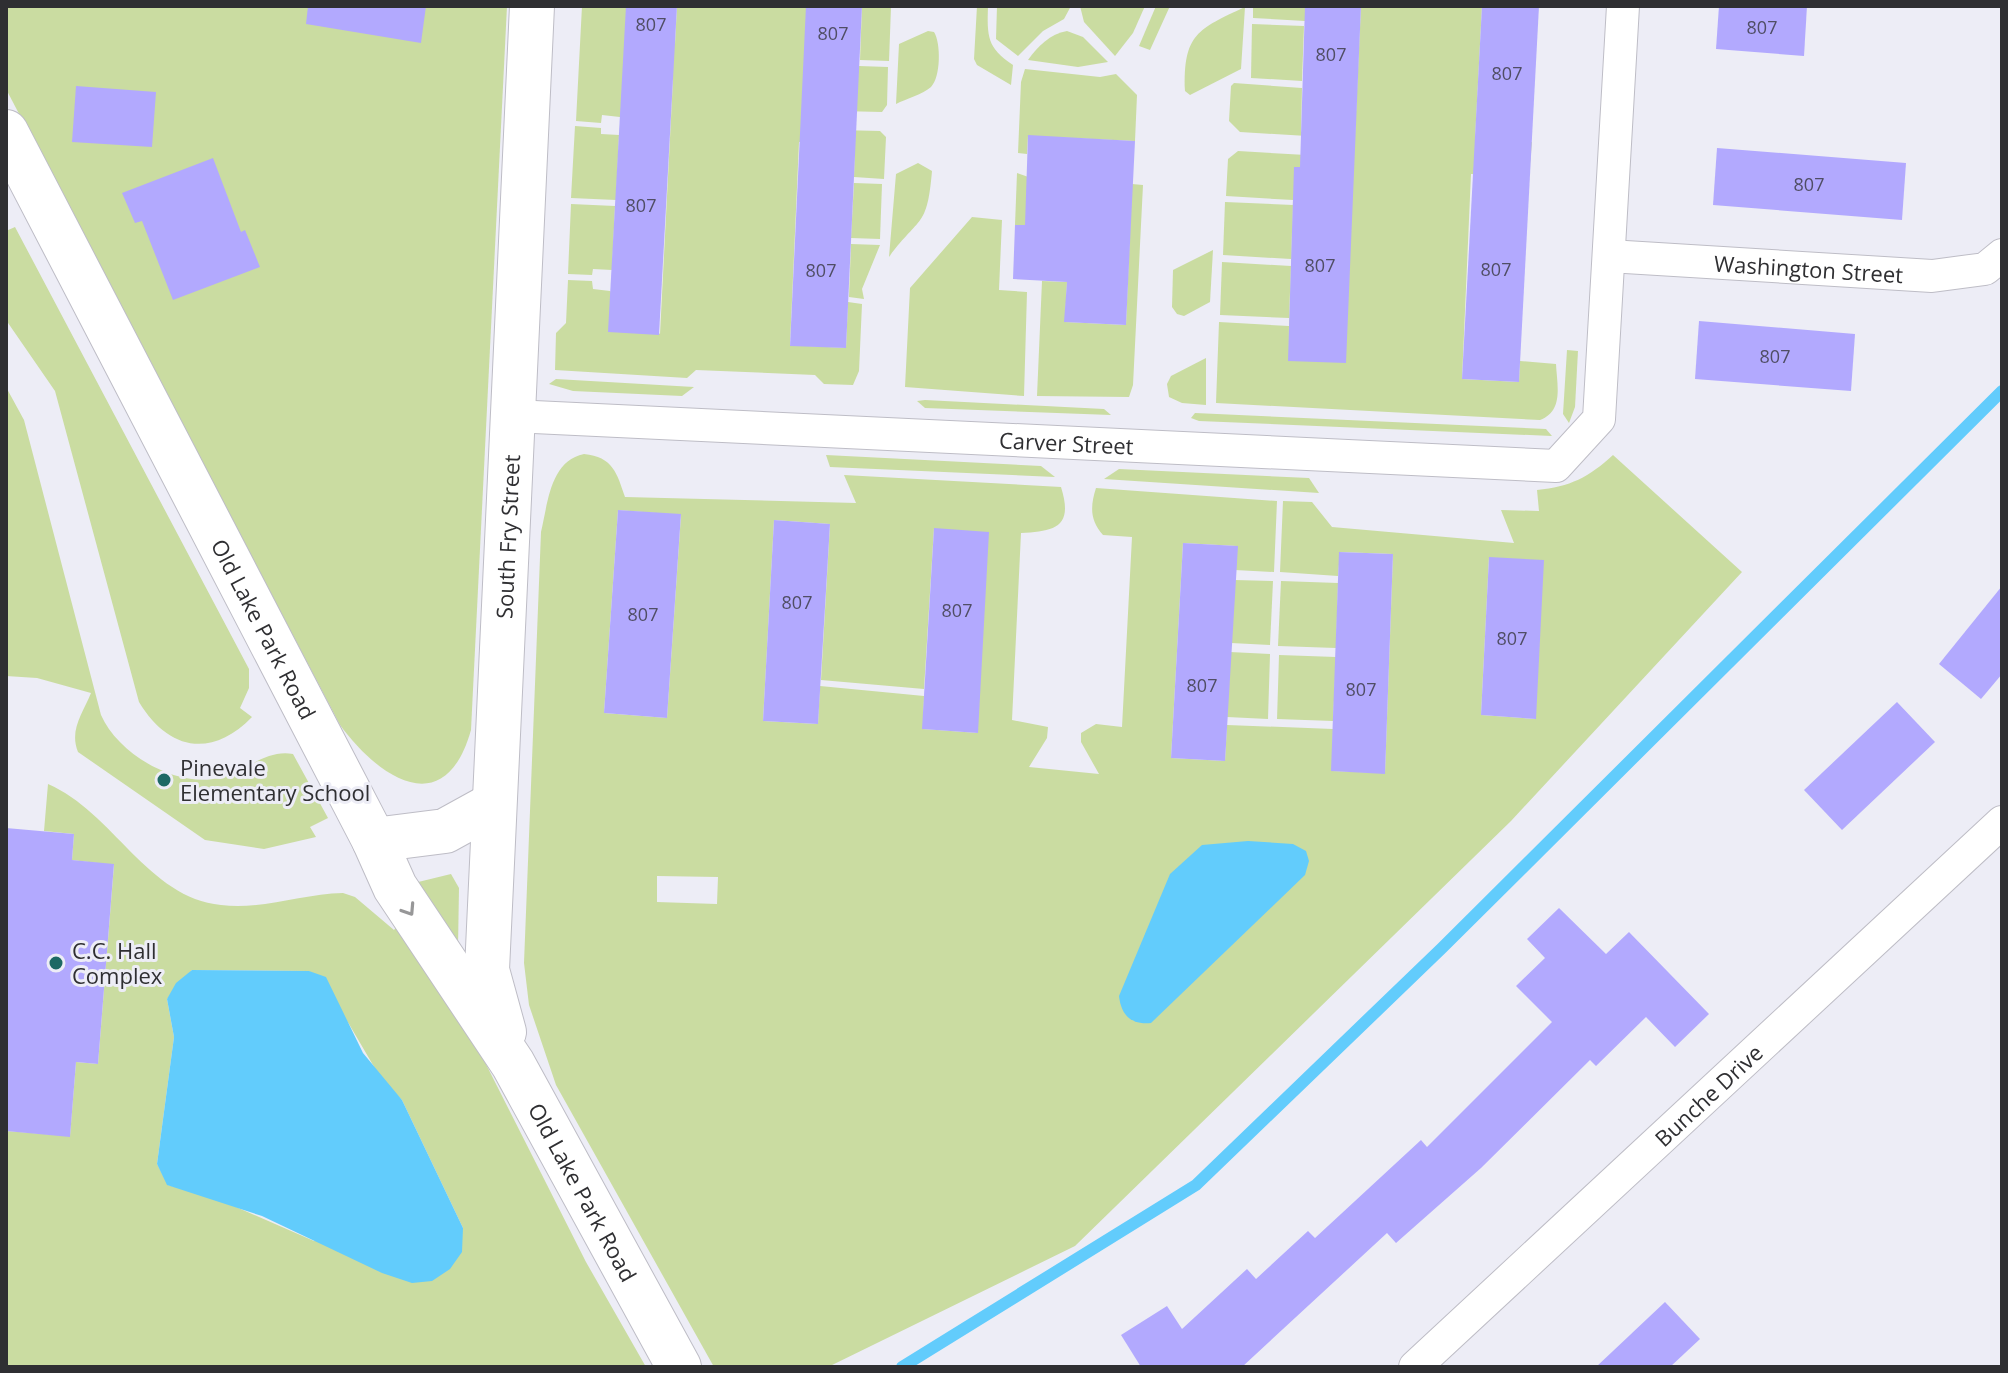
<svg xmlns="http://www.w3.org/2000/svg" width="2008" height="1373" viewBox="0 0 2008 1373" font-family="'Open Sans',sans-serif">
	<rect width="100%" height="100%" fill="#ededf6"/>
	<g fill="#cadca1" fill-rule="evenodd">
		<path d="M6,6H507L471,730C445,822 380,779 340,725L6,89Z"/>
		<path d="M582,6H626L675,44L677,6H806L859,66L888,67L887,105L882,112L840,111L839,130L880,131L886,137L884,179L854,177L855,144L799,142L790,345L846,348L848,302L862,304L859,371L853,385L824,384L815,375L696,370L687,378L555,370L556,333L566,323L568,280L592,281L593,289L610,291L660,334L673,79L620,117L602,115L601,123L576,121Z"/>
		<path d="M862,6L891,7L889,61L860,60Z"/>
		<path d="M977,6H988C987,36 987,48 1013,65L1011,85L977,65L974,59Z"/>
		<path d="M997,6H1071L1064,19L1043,31L1018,56L996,39Z"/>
		<path d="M1080,6H1145L1133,33L1115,56L1084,22Z"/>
		<path d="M1156,6H1170L1150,50L1139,46Z"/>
		<path d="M1253,6H1305V21L1253,18Z"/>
		<path d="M1361,6H1482L1475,139L1532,142L1529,176L1471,174L1462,379L1519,382L1520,361L1556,364C1557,385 1564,411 1540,420L1216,403L1219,322L1289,326L1288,361L1293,200L1226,196L1228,159L1238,151L1306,155L1307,136L1240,132L1229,121L1231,86L1234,83L1302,88L1301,132L1355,134Z"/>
		<path d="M1245,7L1241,69L1190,95L1185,91C1183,34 1198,29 1245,7Z"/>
		<path d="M1252,24L1304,26L1302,81L1251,78Z"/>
		<path d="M928,31L934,32C941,43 941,77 931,87C923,94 906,99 896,104L899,44Z"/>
		<path d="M1067,31L1083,37L1108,62L1078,67L1028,60C1038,46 1050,34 1067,31Z"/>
		<path d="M1025,69L1100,77L1116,74L1137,95L1135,141L1028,136L1027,154L1018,153L1021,82Z"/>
		<path d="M575,126L601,128V134L619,135L616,200L571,198Z"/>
		<path d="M918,163L932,171C927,229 920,215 889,257L896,174Z"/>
		<path d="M1017,173L1034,179L1071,227L1015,225Z"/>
		<path d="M854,183L882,184L880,239L851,238Z"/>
		<path d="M1132,184L1143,185L1133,385L1129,397L1037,396L1042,281L1067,282L1065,322L1126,325Z"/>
		<path d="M1225,202L1293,205L1291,259L1223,255Z"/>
		<path d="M571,204L615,206L612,270L593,269L592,275L568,274Z"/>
		<path d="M972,217L1002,220L999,290L1027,292L1024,396L905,387L910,288Z"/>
		<path d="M15,227L249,669V688L240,708L252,717C211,759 168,750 139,702L55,391L6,320V231Z"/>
		<path d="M851,244L880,245L862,289L864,299L849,297Z"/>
		<path d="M1213,250L1210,302L1184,316L1177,314L1172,307L1173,270Z"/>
		<path d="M1222,262L1291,266L1289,318L1220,315Z"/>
		<path d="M1567,350L1578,351L1575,407L1569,423L1563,414Z"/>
		<path d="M1206,358V405L1182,403L1169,397L1167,384L1171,376Z"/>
		<path d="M556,379L694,387L682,396L573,391L549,384Z"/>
		<path d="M6,387L24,420L101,715C118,754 176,788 219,778C246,772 265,749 293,754L328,818L310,827L316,837L264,849L205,840L78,752C69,730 83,713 91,693L37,678L6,676Z"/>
		<path d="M925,400L1104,409L1111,415L925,408L917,401Z"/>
		<path d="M1195,413L1546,429L1552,436L1199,421L1191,418Z"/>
		<path d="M584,454C613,457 617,473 625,497L856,503L844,475L1061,487C1074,528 1054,531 1021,533L1012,720L1048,727L1047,738L1029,767L1099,774L1081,742V733L1096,724L1122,727L1132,537L1103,535C1090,520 1090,507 1096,488L1277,501L1274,572L1235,570L1237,546L1183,543L1171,758L1225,761L1227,725L1333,729L1332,771L1385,773L1393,554L1340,552L1338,576L1280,572L1283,501L1312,502L1332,527L1514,543L1501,510L1539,511L1537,490C1570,487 1589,477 1613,455L1742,572L1511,821L1075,1246L828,1367H714L556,1085L529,1005L524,963L541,532C548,503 550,461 584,454ZM618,510L681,515L667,718L604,713ZM774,520L830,524L821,680L924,689L934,528L978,733L923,729L924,696L820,686L818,724L763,721ZM1489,557L1535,719L1481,715ZM657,876L718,877L717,904L657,902Z"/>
		<path d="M826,455L1041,466L1055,477L830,467Z"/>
		<path d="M1119,469L1309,478L1319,493L1104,479Z"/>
		<path d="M1235,580L1273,581L1270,645L1231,643Z"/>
		<path d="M1281,581L1338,583L1336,648L1278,646Z"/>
		<path d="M1230,652L1270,654L1268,719L1227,717Z"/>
		<path d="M1279,655L1336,657L1333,721L1277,719Z"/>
		<path d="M48,784C113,812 148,898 221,905C262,910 302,894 343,893L355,897L394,930L402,920L447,987L586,1262L646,1367H6V1131L70,1136L76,1062L98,1064L114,865L72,860L74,834L44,831ZM192,970L309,971L349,1024L380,1077L402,1100L463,1228L314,1241L218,1199L168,1185L157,1164L174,1037L167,999Z"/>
		<path d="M451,874L459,888L458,947L410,884Z"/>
	</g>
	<g fill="#62ccfc">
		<path d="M1248,841L1293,844L1306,851L1309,861L1305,875L1151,1023C1131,1025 1121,1015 1119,996L1170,874L1202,845Z"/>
		<path d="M192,970L309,971L326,977L363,1053L402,1100L463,1228L462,1252L450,1269L432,1281L412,1283L382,1273L262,1216L167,1185L157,1164L174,1037L167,999L176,983Z"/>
	</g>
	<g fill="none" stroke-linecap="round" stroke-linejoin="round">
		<path stroke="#62ccfc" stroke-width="12" d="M902,1367L1196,1185L1442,948L2002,391"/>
	</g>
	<g fill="#b2a9fe">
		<path d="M308,6H426L421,43L306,24Z"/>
		<path d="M626,6H677L659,335L608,332Z"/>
		<path d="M806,6H862L846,348L790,346Z"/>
		<path d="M1305,6H1361L1346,363L1288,361L1294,167H1300Z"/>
		<path d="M1482,6H1539L1519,382L1462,379Z"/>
		<path d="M1719,6H1807L1804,56L1716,49Z"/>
		<path d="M76,86L156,92L152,147L72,142Z"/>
		<path d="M1028,135L1135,141L1126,325L1064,322L1067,282L1013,279L1015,225H1025Z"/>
		<path d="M1717,148L1906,163L1902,220L1713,205Z"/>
		<path d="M213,158L241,232L245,230L260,267L173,300L142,221L135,223L122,193Z"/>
		<path d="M1699,321L1855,334L1851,391L1695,379Z"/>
		<path d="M618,510L681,514L667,718L604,713Z"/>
		<path d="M774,520L830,524L818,724L763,721Z"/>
		<path d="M934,528L989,532L978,733L922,729Z"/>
		<path d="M1183,543L1238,546L1225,761L1171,758Z"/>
		<path d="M1339,552L1393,554L1385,774L1331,771Z"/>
		<path d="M1489,557L1544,560L1536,719L1481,715Z"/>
		<path d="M2002,586V674L1981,699L1939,664Z"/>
		<path d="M1897,702L1935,742L1842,830L1804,790Z"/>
		<path d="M6,828L74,834L72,860L114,864L98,1064L76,1062L70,1137L6,1131Z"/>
		<path d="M1559,908L1606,954L1629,932L1709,1014L1675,1047L1646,1017L1596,1066L1590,1060L1481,1168L1396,1243L1387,1233L1242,1367H1141L1121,1335L1167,1306L1182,1329L1247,1269L1256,1279L1308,1231L1315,1238L1421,1140L1427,1147L1552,1022L1516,986L1545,958L1527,939Z"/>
		<path d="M1665,1302L1700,1339L1670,1367H1596Z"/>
	</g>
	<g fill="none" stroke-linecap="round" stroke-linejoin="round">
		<defs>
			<g id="street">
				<path id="s1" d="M1609,256L1932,276L1985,269L2002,255"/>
				<path id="s2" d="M513,416L1556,466L1599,419L1623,6"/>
				<path id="s3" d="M1415,1367L2002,822"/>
			</g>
			<g id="secondary">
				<path id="s4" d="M6,132L374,840L395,887L513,1064L679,1367"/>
				<path d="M374,840L445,831L494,804"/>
				<path id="s5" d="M504,1032L487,970L532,6"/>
			</g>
		</defs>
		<use href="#street" stroke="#bebdc6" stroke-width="34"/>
		<use href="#secondary" stroke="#bebdc6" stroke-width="46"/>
		<use href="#street" stroke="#fff" stroke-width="32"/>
		<use href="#secondary" stroke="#fff" stroke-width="44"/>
	</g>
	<defs><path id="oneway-chevron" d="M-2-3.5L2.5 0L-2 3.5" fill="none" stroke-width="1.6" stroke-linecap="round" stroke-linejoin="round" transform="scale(2)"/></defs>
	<use stroke="#979798" href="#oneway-chevron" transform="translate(409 910) rotate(57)"/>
	<g fill="#1d6964" stroke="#ededf6" stroke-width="3">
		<circle cx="164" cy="780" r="8"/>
		<circle cx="56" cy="963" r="8"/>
	</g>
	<g text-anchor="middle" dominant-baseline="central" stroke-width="6" stroke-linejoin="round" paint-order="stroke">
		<g font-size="18" fill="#504e65">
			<text x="651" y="24">807</text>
			<text x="1762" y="27">807</text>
			<text x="833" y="33">807</text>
			<text x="1331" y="54">807</text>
			<text x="1507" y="73">807</text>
			<text x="1809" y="184">807</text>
			<text x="641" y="205">807</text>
			<text x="1320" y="265">807</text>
			<text x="1496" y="269">807</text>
			<text x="821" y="270">807</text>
			<text x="1775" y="356">807</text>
			<text x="797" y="602">807</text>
			<text x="957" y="610">807</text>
			<text x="643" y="614">807</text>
			<text x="1512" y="638">807</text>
			<text x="1202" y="685">807</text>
			<text x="1361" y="689">807</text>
		</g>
		<g font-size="22" fill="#2f2f32" stroke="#ededf6">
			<text stroke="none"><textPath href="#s1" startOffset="200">Washington Street</textPath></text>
			<text stroke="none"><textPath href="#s2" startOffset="554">Carver Street</textPath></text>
			<text stroke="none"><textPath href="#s5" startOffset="498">South Fry Street</textPath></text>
			<text stroke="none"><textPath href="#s4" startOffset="560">Old Lake Park Road</textPath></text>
			<text stroke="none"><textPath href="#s3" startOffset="400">Bunche Drive</textPath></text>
			<text stroke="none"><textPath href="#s4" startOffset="1208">Old Lake Park Road</textPath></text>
		</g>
		<g font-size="22" fill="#2f2f32" stroke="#ededf6" text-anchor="start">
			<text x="180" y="767">Pinevale<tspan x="180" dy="25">Elementary School</tspan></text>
			<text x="72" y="950">C.C. Hall<tspan x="72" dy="25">Complex</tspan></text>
		</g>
	</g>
	<rect width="2008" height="1373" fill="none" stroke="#2f2f32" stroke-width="16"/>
</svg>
